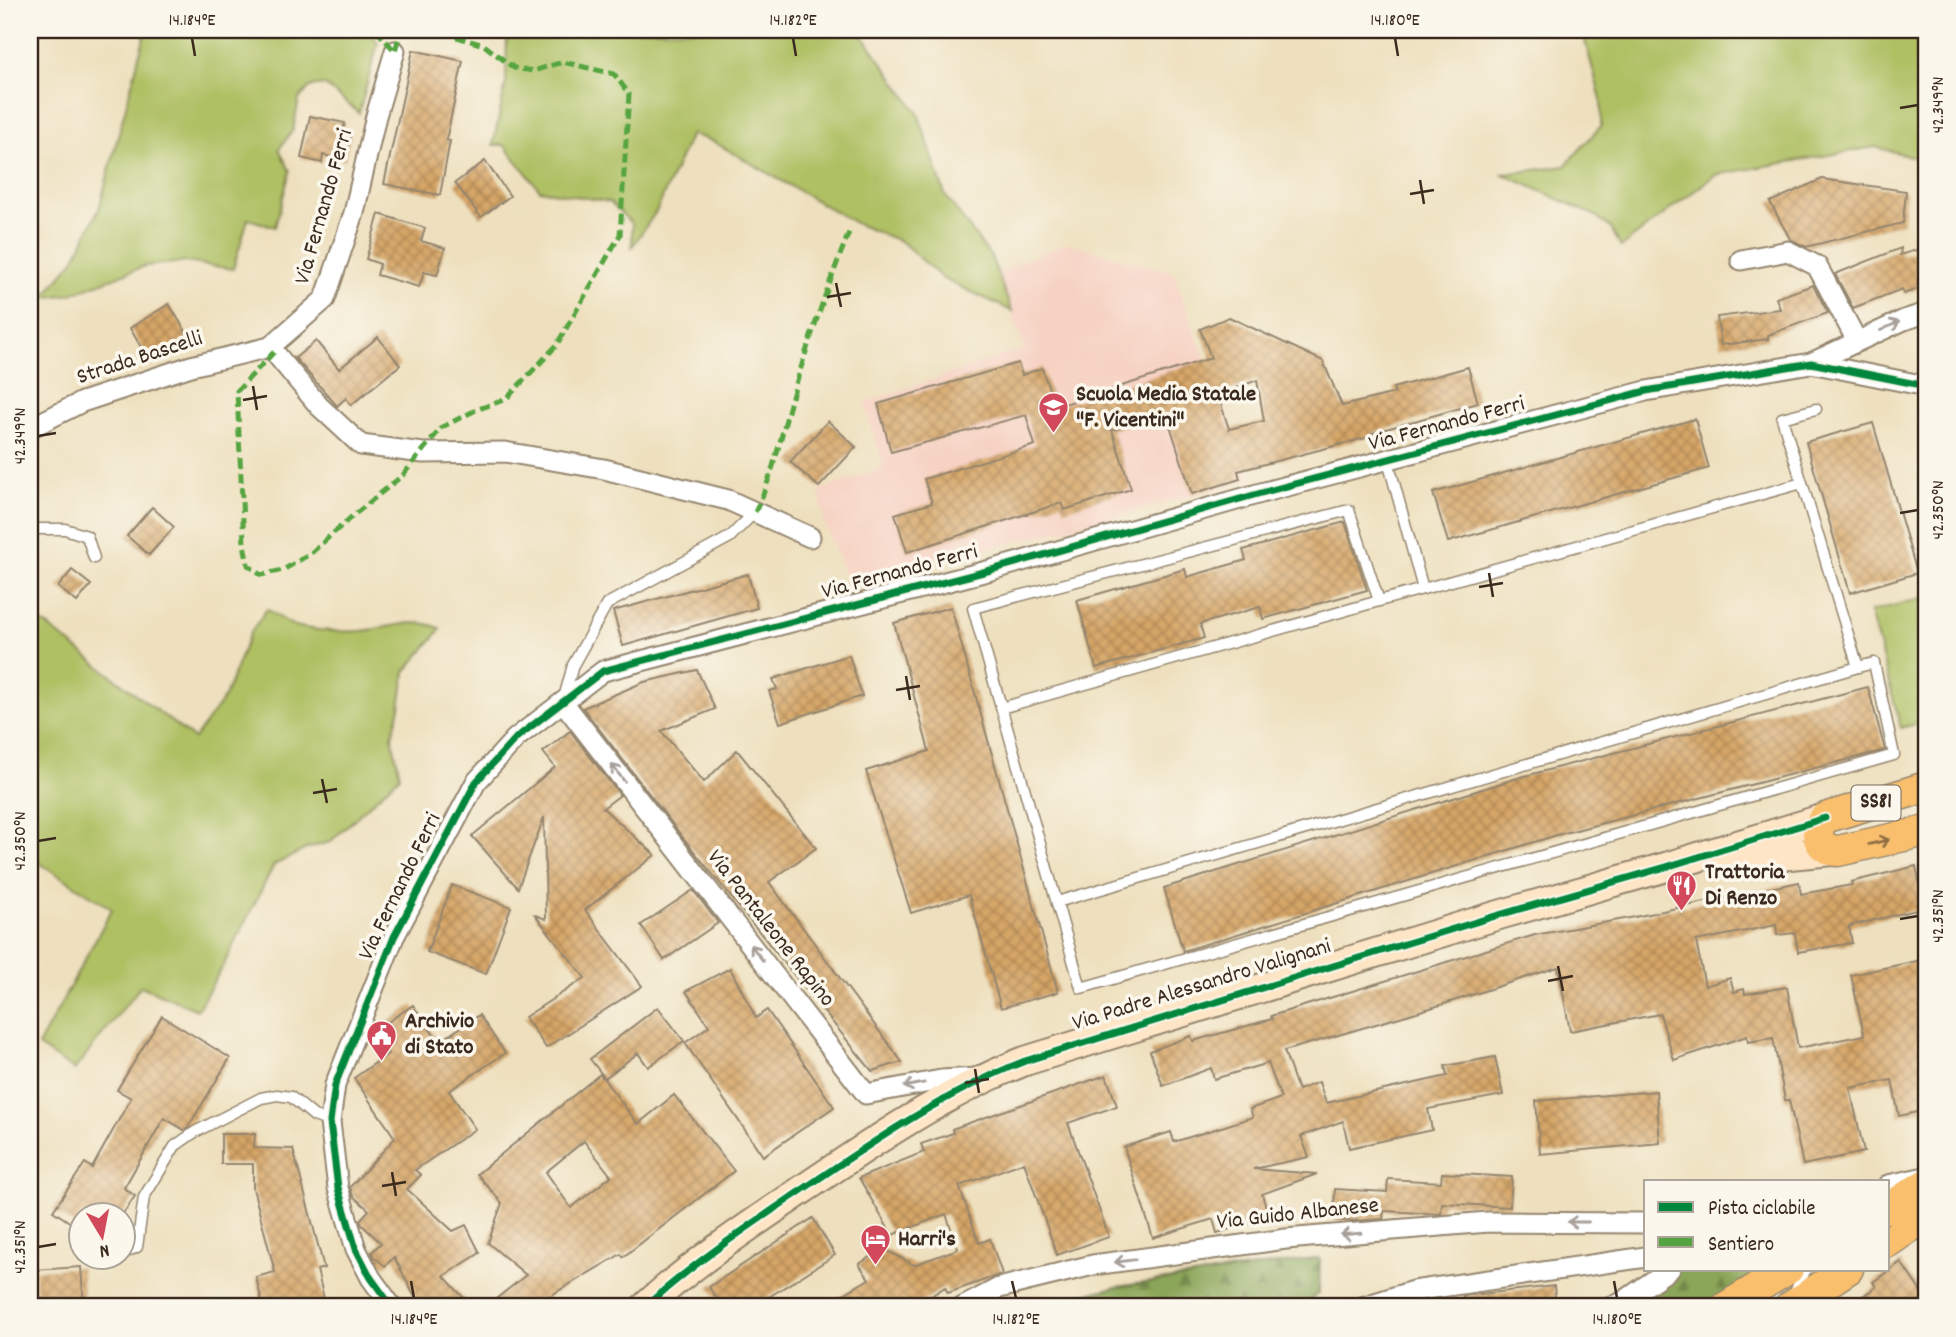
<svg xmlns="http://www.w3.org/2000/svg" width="1956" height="1337" viewBox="0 0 1956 1337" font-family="Dekko,sans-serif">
	<defs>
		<pattern id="forest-firs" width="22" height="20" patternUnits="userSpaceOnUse" patternTransform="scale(1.75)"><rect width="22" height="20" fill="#8ba659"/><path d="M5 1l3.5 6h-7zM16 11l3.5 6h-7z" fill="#738749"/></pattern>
		<pattern id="building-cross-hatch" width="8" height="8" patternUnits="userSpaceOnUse" patternTransform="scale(1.75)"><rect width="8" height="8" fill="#d6a667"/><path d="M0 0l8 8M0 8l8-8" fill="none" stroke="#af8754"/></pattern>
	</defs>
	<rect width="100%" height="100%" fill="#fbf7ec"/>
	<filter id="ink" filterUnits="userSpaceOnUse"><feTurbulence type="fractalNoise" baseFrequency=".0143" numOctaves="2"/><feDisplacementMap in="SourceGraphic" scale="14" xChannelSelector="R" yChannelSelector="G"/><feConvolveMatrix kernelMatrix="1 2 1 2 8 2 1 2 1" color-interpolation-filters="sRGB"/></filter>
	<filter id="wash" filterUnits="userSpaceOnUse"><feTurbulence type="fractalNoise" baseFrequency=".00686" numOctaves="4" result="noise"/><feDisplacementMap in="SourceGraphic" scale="28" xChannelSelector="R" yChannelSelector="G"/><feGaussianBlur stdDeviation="1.57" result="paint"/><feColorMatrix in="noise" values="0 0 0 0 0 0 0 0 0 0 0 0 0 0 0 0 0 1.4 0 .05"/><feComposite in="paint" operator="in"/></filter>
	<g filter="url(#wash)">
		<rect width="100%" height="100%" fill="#eee0be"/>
		<path fill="#f6d2c3" d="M1066,243L1173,272L1250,480L1041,536L846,579L824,521L819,490L884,468L864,403L1024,348L998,272Z"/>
		<g fill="#afc063" stroke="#757540" stroke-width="2">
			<path d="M146,30H369L378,43L359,113L325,85L310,87L299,99L293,130L279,149L290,171L275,227L248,219L233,269L185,262L145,266L71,294L43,298L74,260L99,209Z"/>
			<path d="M507,30H854L866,40L918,113L945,195L991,257L1012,311L943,279L902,242L857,224L712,141L691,134L657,210L632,247V224L610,202L540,190L504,145H493L506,83Z"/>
			<path d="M1582,30H1926V160L1875,147L1715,175L1621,247L1611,228L1596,216L1503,174L1565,166L1601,126V99Z"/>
			<path d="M1922,598L1926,613V721L1901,728L1870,612Z"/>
			<path d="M267,609C276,614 286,623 295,626C315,631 340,632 361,631C386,629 417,616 441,629L405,672L400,708L392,737L400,776L330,842L306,849L274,865L223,966L197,1010L141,986L74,1070L38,1046L112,909L30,857V616L46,625L194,739L225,696L250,633Z"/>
		</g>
		<g fill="url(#forest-firs)" stroke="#63683c" stroke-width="2">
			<path d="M1320,1258L1319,1292L1303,1307H1028L1116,1287Z"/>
			<path d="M1678,1269H1773L1714,1307H1622Z"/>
		</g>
		<g id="blocks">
			<g fill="url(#building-cross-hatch)" fill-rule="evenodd">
				<path d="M413,50L463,61L446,140L450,141L440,195L384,184Z"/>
				<path d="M310,116L345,123L343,130L351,132L345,160L323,155L322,163L301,158Z"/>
				<path d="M485,161L510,196L481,217L455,183Z"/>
				<path d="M1822,179L1906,191L1903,223L1806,247L1790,239L1770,202Z"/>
				<path d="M379,214L425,228L421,241L445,248L437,275L424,272L419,287L377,275L380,264L366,259Z"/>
				<path d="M1926,247V286L1904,294L1902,289L1853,308L1835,274L1901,248L1900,255Z"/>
				<path d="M1813,285L1828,313L1768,335V339L1721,345L1717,317L1780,309L1776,298Z"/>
				<path d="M169,304L189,337L149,361L130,328Z"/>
				<path d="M1229,317L1323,361L1342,406L1395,393L1393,388L1468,367L1478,403L1372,433L1373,436L1238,471L1240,479L1192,494L1166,413L1112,430L1131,489L1064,510L1061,503L907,552L895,514L932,503L924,479L1035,445L1026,415L891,452L878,404L1018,363L1022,375L1042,368L1055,407L1211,358L1200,329ZM1257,380L1264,421L1229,429L1218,395Z"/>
				<path d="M378,337L400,365L351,405L346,398L337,406L295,358L316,341L339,369Z"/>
				<path d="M1695,419L1709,468L1448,542L1433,493Z"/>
				<path d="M828,421L856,447L819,487L790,462Z"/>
				<path d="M1873,423L1917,573L1850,593L1806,442Z"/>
				<path d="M152,507L174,527L149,555L127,536Z"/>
				<path d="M1345,522L1367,590L1263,619L1260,607L1200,624L1204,638L1096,668L1077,600L1185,569L1187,577L1246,560L1243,550Z"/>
				<path d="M72,570L91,585L77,602L58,587Z"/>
				<path d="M748,574L757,608L623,646L613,611Z"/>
				<path d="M951,607L1058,992L1001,1008L969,895L911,913L866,771L929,751L894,623Z"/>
				<path d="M849,655L862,696L780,723L769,691L777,689L773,679Z"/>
				<path d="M697,670L715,709L661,731L704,782L737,750L816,848L769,882L902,1062L872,1071L684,839L583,708L644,682Z"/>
				<path d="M1868,687L1885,750L1557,835L1183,951L1164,888L1521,777Z"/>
				<path d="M570,731L620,795L603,808L655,855L585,910L642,986L546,1048L525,1017L585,978L535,915L546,919L544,817L518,888L472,836L555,767L543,752Z"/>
				<path d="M1916,866L1925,908L1849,926L1852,943L1798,952L1795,933L1777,935L1776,925L1696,941L1705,986L1730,978L1734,992L1744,989L1745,994L1787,987L1798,1048L1864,1035L1851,975L1926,959V1110L1899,1116L1892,1080L1850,1088L1864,1152L1803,1165L1789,1100H1785L1773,1038L1748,1042L1747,1036L1674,1060L1660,1014L1570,1031L1558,967L1444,1004L1284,1051L1298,1090L1319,1082L1326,1103L1447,1076L1445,1066L1495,1057L1503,1095L1428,1109L1432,1130L1349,1148L1343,1121L1301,1136L1309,1157L1253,1169L1317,1174L1262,1194L1269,1217L1217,1233L1213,1219L1153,1238L1124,1147L1171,1132L1174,1142L1253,1117L1250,1109L1281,1098L1268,1063L1214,1079L1211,1068L1163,1086L1150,1051L1191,1036L1193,1041L1272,1019L1271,1016L1535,935L1630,918L1799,882L1801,894L1852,885L1851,882Z"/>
				<path d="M452,885L511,907L486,974L427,952Z"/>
				<path d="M693,890L718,923L664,960L641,925Z"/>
				<path d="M730,968L756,1018L767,1010L834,1107L763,1156L685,1043L709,1026L686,991Z"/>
				<path d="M413,1005L439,1042L479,1015L505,1053L449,1091L475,1129L415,1170L421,1175L407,1189L453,1231L466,1225L480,1253L444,1276L472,1307H420L394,1257L385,1266L374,1257L372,1252L381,1243L362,1225L360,1220L369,1210L353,1196L350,1187L395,1138L354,1078L388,1054L373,1032Z"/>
				<path d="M658,1007L684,1041L648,1067L638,1053L605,1078L590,1059Z"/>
				<path d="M162,1016L230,1058L187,1129L184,1130L164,1118L124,1188L135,1196L123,1214H80V1229L53,1211L85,1163L92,1168L131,1098L117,1090Z"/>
				<path d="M600,1074L638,1124L674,1095L734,1171L623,1257L621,1254L531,1307H486L526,1275L488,1243L502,1203L477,1174ZM584,1141L611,1176L571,1208L546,1172Z"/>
				<path d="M1106,1075L1117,1106L1068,1123L1109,1237L1057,1255L1024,1162L959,1186L979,1243L990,1239L1002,1274L948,1293L945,1287L914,1307H822L869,1279L859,1264L884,1249L914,1265L958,1249L946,1214L892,1235L859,1178L924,1152L921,1144L953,1133L952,1129Z"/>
				<path d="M1656,1091L1660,1143L1540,1154L1536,1101Z"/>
				<path d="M221,1134H255L254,1148L293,1149L324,1268L317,1270L326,1307H263L256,1277L275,1272L253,1188V1164H221Z"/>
				<path d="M1442,1173L1512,1177L1510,1207L1442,1203L1441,1214L1384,1211L1383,1219L1353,1221L1333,1220L1335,1189L1387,1192L1388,1179L1441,1182Z"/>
				<path d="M813,1218L835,1255L753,1307H722L709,1287Z"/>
				<path d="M1901,1262L1925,1298L1912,1307H1847L1876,1287L1873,1282Z"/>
				<path d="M81,1267L84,1307H37L34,1270Z"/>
				<path d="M1554,1286L1556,1307H1463V1296Z"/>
			</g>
		</g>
	</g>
	<g filter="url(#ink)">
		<use href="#blocks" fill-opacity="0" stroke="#94856e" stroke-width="2"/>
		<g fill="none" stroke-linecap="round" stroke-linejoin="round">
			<defs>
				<g id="lane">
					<path d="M1802,483L1782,418L1816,409"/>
					<path d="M30,529H65L87,536L94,558"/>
					<path d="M1379,601L1423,589"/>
					<path d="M564,698L573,665L607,604L730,537L755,512"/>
					<path d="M1001,708L1379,601L1349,510L973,608L1081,988L1894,755L1874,663L1858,667"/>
					<path d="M1057,902L1858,667L1802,483L1423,589L1388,461"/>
					<path d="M122,1254L137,1247L144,1197L175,1146L195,1132L261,1098L277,1095L291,1097L314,1116L330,1122"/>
					<path d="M1794,1294L1806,1269"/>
				</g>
				<g id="street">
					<path d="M1741,260L1788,251L1817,266L1857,341"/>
					<path d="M270,347L319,406L361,445L423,453L505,452L604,469L728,500L810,537"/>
					<path d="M1811,363L1904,320L1926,313"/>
					<path d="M30,428L82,402L191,366L270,347L325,299L354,213L376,116L395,51"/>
					<path d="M563,702L866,1094L941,1080L977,1078"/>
					<path d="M1888,1185L1925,1177"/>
					<path d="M392,1307L371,1278L356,1249L338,1188L330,1122L335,1085L394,937L476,782L516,738L603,671L991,570L1261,493L1646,391L1811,363L1926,386"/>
					<path d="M963,1307L999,1288L1093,1265L1286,1239L1488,1222L1646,1223"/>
					<path d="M1362,1307L1413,1291L1646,1257"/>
					<path d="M1609,1307L1621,1303L1670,1269"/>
				</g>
				<g id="secondary">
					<path d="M1728,861L1832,851"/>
					<path d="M645,1307C692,1264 746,1228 799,1192C871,1143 944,1093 1025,1061L1492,917L1666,867L1825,818"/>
				</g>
				<g id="primary">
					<path d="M1926,787L1825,818C1812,831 1818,850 1838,851L1926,831"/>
					<path d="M1888,1208L1926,1184"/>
					<path d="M1888,1242L1926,1216"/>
					<path d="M1726,1307L1788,1269"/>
					<path d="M1790,1307L1848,1269"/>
				</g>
			</defs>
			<use href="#lane" stroke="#94856e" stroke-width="13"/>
			<use href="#street" stroke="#94856e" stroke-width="23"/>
			<use href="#secondary" stroke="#94856e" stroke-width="32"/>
			<use href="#primary" stroke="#94856e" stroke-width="33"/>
			<use href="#lane" stroke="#fff" stroke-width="10"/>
			<use href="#street" stroke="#fff" stroke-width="19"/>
			<use href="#secondary" stroke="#fde5c5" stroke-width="28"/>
			<use href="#primary" stroke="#f9bf6d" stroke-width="30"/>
			<g stroke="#54a441" stroke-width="5" stroke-dasharray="10 5" stroke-linecap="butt">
				<path d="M376,30L395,51L401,30"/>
				<path d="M274,352L237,391L244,544L248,565L261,575L283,570L310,554L349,519L403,475L442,427L476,410L506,399L556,346L620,235L629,94L614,74L563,62L533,71L514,68L484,45L433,30"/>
				<path d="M755,512C772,478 780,441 790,404C807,346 827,287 850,230"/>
			</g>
			<defs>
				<g id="cycleway">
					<path d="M392,1307L371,1278L356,1249L338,1188L330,1122L335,1085L394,937L476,782L516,738L603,671L991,570L1261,493L1646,391L1811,363L1926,386"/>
					<path d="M645,1307C692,1264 746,1228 799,1192C871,1143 944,1093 1025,1061L1492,917L1666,867L1825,818"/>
				</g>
			</defs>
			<use href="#cycleway" stroke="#fbf7ec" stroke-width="11"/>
			<use href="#cycleway" stroke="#00873e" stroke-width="7"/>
		</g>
		<defs><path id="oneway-shaft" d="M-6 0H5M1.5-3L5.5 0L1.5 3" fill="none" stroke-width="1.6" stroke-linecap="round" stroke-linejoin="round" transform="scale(1.75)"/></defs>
		<g stroke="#a79f9a">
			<use href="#oneway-shaft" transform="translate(1890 326) rotate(-25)"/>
			<use href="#oneway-shaft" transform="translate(618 773) rotate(-128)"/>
			<use href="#oneway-shaft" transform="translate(757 953) rotate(-128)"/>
			<use href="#oneway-shaft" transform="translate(914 1085) rotate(169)"/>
			<use href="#oneway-shaft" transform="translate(1578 1222) rotate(-180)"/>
			<use href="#oneway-shaft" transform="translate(1351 1234) rotate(175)"/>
			<use href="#oneway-shaft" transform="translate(1125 1261) rotate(172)"/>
		</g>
		<use stroke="#906d42" href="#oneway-shaft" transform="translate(1879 842) rotate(-13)"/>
	</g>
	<path fill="none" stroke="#3b2a1e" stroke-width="2.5" d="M192,38L195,56M793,38L796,56M1395,38L1398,56M1900,108L1918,105M1420,180L1424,204M1410,194L1434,190M836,283L841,307M827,297L851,293M253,386L257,410M243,400L267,396M38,436L56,433M1900,513L1918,510M1489,573L1493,597M1479,587L1503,583M906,676L910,700M896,690L920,686M322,779L327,803M313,793L337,789M38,841L56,838M1900,919L1918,916M1558,966L1563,991M1548,981L1573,976M975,1069L979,1093M965,1083L989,1079M392,1172L396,1196M382,1186L406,1182M38,1247L56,1244M411,1281L414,1298M1012,1281L1016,1298M1614,1281L1617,1298"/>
	<defs>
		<symbol id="school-pin" viewBox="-11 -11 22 30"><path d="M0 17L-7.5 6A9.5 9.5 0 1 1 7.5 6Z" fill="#d1495b" stroke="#fbf7ec"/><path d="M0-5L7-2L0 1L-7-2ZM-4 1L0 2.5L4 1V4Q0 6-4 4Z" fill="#fff"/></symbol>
		<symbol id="restaurant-pin" viewBox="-11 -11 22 30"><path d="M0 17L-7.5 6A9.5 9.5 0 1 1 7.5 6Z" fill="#d1495b" stroke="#fbf7ec"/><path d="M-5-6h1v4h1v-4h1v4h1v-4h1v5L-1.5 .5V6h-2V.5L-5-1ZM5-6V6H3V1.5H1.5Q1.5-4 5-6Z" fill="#fff"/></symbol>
		<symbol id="civic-pin" viewBox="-11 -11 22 30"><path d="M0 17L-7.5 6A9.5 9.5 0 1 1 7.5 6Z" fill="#d1495b" stroke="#fbf7ec"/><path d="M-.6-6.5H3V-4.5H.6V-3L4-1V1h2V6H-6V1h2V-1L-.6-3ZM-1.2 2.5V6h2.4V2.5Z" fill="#fff"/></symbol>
		<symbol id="hotel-pin" viewBox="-11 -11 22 30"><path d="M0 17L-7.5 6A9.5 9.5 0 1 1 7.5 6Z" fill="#d1495b" stroke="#fbf7ec"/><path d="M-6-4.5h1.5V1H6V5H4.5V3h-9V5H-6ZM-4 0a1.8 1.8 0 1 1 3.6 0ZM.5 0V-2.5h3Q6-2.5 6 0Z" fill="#fff"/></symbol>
	</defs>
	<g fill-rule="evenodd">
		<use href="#school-pin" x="1036" y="390" width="35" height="47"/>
		<use href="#restaurant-pin" x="1664" y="868" width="35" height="47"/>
		<use href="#civic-pin" x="364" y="1018" width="35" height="47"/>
		<use href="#hotel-pin" x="858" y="1222" width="35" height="47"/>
	</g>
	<g text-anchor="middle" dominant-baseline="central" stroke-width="7" stroke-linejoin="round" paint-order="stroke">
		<rect fill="#fbf7ec" stroke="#75685c" stroke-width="2" x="1851.5" y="785.5" width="49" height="35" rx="5"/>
		<g font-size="21" font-weight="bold" fill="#3b2a1e">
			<text x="1876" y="803">SS81</text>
		</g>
		<g font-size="23" fill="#3b2a1e" stroke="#fbf7ec">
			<text transform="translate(325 207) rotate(-74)">Via Fernando Ferri</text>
			<text transform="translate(140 359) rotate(-18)">Strada Bascelli</text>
			<text transform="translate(1447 425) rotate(-15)">Via Fernando Ferri</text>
			<text transform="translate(900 573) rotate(-15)">Via Fernando Ferri</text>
			<text transform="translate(401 887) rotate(-64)">Via Fernando Ferri</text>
			<text transform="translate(770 929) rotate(52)">Via Pantaleone Rapino</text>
			<text transform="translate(1202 986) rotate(-17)">Via Padre Alessandro Valignani</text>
			<text transform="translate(1298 1215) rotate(-6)">Via Guido Albanese</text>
		</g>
		<g font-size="23" font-weight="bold" fill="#3b2a1e" stroke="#fbf7ec" text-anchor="start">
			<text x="1076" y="395">Scuola Media Statale<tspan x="1076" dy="26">"F. Vicentini"</tspan></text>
			<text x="1705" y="873">Trattoria<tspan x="1705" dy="26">Di Renzo</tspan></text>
			<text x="405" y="1022">Archivio<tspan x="405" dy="26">di Stato</tspan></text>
			<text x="898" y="1240">Harri's</text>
		</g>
	</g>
	<rect width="1956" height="1337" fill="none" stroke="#fbf7ec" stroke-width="77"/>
	<rect x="1644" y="1180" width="245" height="91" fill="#fbf7ec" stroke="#aea59a" stroke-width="2"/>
	<rect x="1658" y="1202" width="35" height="10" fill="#00873e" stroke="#aea59a" stroke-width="2"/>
	<text x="1708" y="1214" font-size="21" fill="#3b2a1e">Pista ciclabile</text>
	<rect x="1658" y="1237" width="35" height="10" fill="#54a441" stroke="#aea59a" stroke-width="2"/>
	<text x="1708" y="1250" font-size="21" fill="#3b2a1e">Sentiero</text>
	<g transform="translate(102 1236) rotate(170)"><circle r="33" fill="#fbf7ec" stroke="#aea59a" stroke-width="2"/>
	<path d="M0-5L12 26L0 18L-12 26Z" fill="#d1495b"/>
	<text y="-10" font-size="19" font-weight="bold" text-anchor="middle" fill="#3b2a1e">N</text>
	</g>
	<rect x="38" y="38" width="1880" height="1260" fill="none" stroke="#3b2a1e" stroke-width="2.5"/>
	<g font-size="18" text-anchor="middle" fill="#3b2a1e">
		<text x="192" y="25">14.184°E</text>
		<text x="793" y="25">14.182°E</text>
		<text x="1395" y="25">14.180°E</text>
		<text transform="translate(1937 105) rotate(-90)" y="6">42.349°N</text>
		<text transform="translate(19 436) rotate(-90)" y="6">42.349°N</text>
		<text transform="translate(1937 510) rotate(-90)" y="6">42.350°N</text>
		<text transform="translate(19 841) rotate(-90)" y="6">42.350°N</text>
		<text transform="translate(1937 916) rotate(-90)" y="6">42.351°N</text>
		<text transform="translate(19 1247) rotate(-90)" y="6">42.351°N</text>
		<text x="414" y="1324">14.184°E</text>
		<text x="1016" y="1324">14.182°E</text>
		<text x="1617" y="1324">14.180°E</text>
	</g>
</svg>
